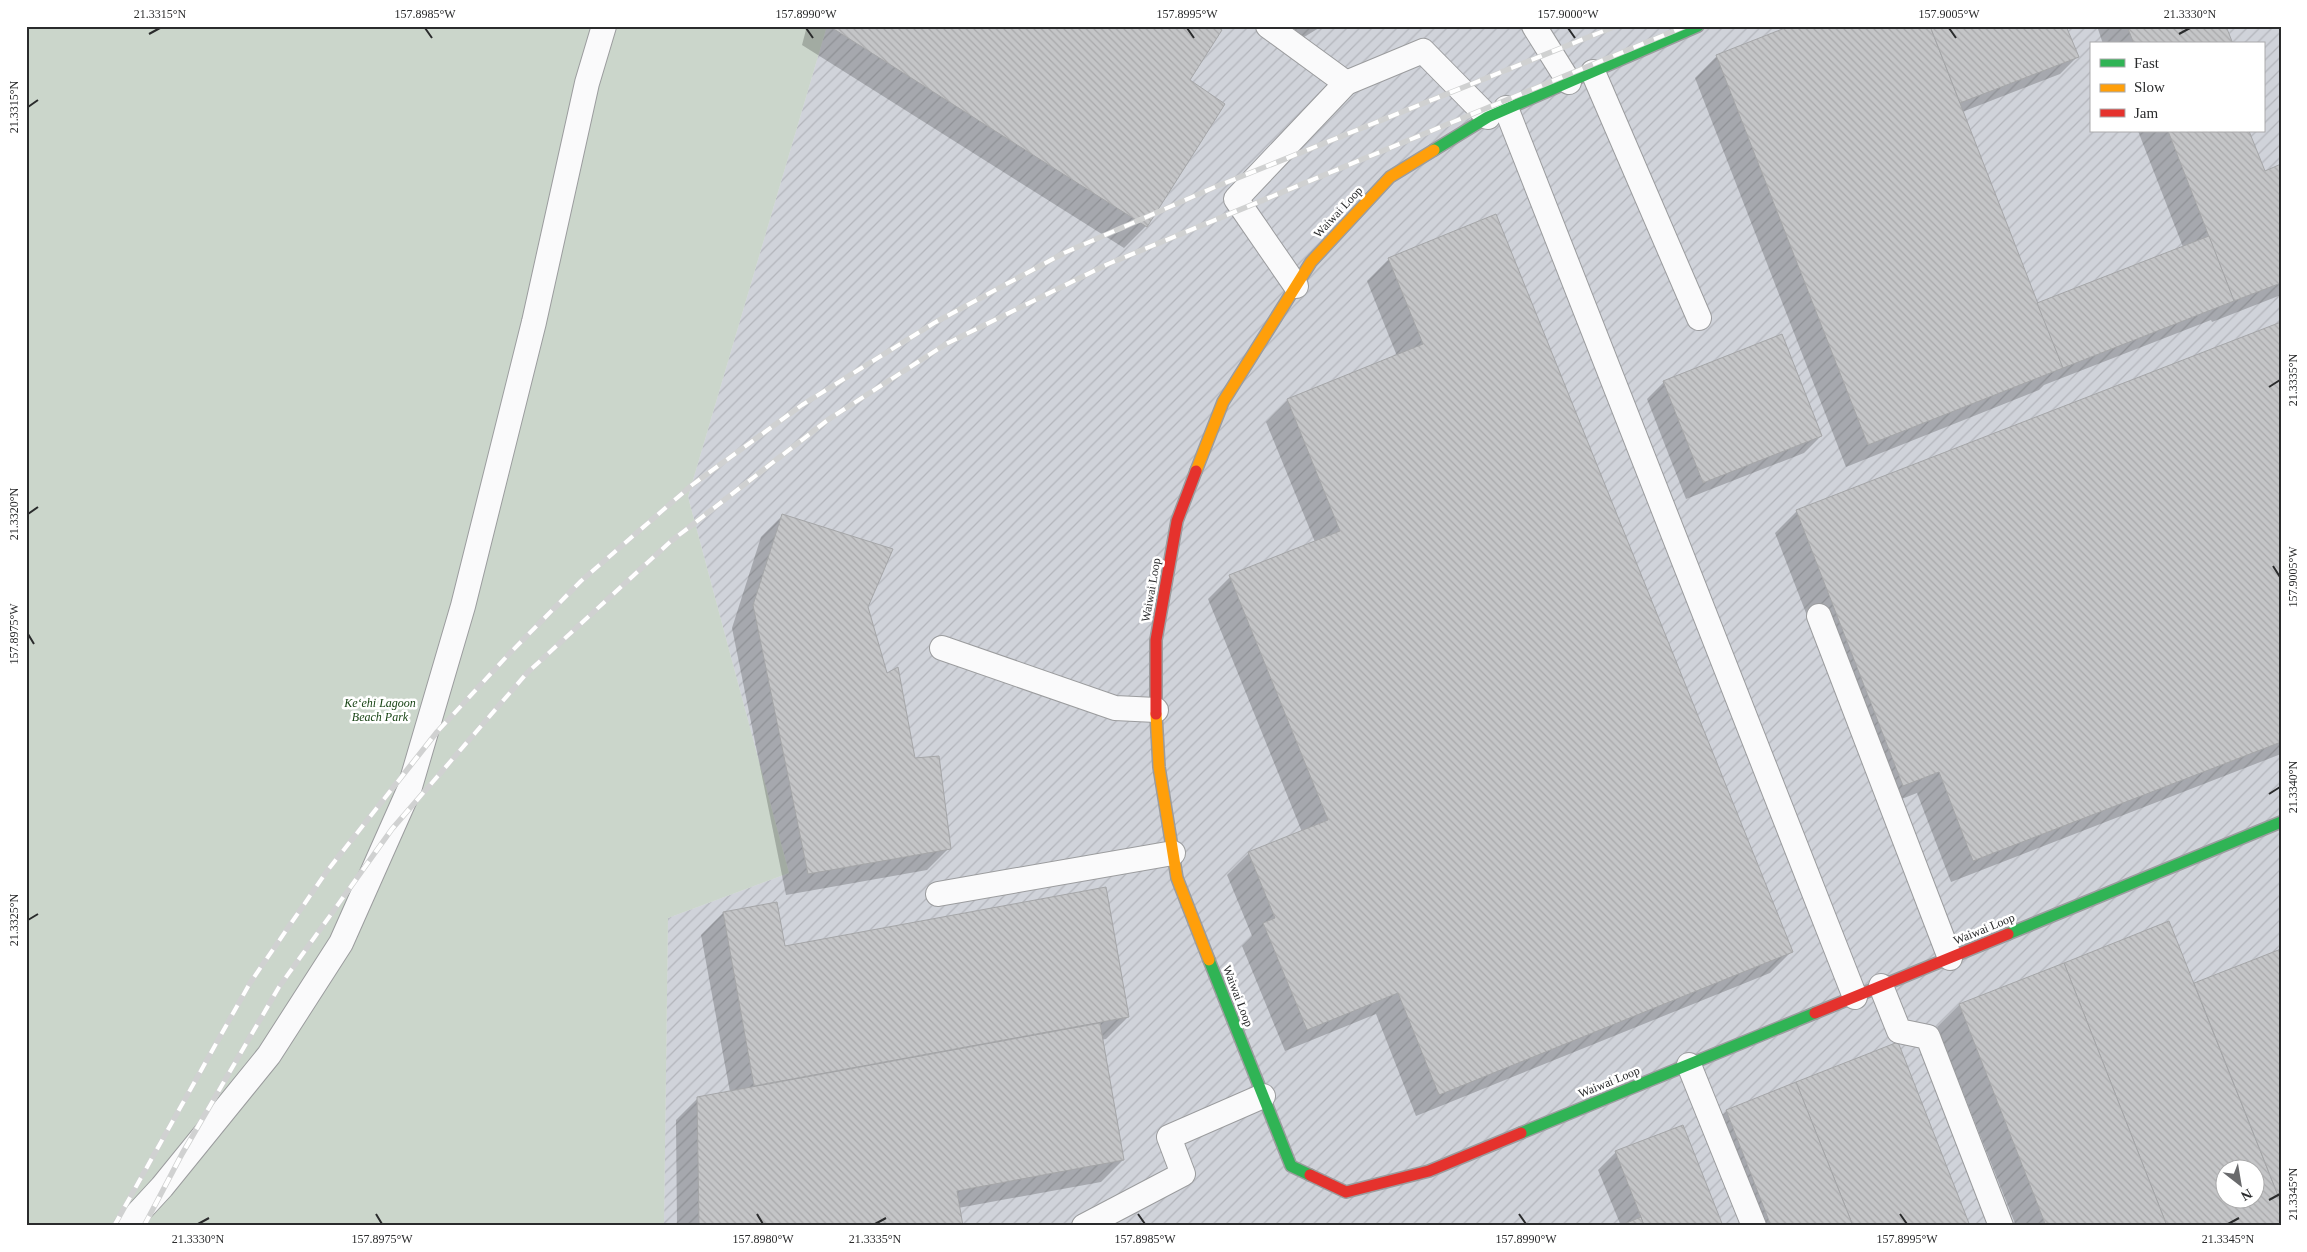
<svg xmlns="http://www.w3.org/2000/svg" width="2307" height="1252" viewBox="0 0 2307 1252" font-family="'Times New Roman',serif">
	<defs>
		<pattern id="industrial-furrows" width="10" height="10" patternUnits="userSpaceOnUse" patternTransform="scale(1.25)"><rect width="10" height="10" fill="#d0d3da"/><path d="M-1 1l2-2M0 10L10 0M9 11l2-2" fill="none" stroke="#b3b5bb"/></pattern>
		<pattern id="building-back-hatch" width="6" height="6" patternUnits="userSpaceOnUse" patternTransform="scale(1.25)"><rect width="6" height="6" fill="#c4c5c7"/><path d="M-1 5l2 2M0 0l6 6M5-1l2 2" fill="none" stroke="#a9a9ab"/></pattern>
	</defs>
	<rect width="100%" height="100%" fill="#dee0e2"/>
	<path fill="url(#industrial-furrows)" fill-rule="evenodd" d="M827,26H2281V1226H664L668,918L789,873L688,497ZM2091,44H2263V131H2091ZM2224,1170H2254V1200H2224Z"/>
	<path fill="#cbd6cb" d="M26,26H827L688,497L789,873L668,918L664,1226H26Z"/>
	<g fill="#0003" fill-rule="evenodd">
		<path d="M807,26H1213L1188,81L1146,226L1124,248L802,45Z"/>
		<path d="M1293,26H1322L1301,39Z"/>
		<path d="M1793,26H2065L2077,57L2060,74L1962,112L2037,305L2183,247L2138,131H2248L2264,172L2281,166V295L2212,322L2211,320L2044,385L2039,390L1846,467L1695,78L1717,56Z"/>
		<path d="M2097,26H2225L2232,44H2103Z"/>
		<path d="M1389,259L1792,951L1770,973L1416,1116L1376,1014L1285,1051L1242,946L1252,936L1227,875L1249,853L1302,832L1208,599L1230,577L1315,542L1266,422L1288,400L1397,356L1367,281Z"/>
		<path d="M2281,323V754L1951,882L1917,793L1881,807L1775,533L1797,511Z"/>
		<path d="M1664,382L1821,436L1804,453L1686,499L1647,399Z"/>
		<path d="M783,515L914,759L949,848L927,870L786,895L732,628L761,537Z"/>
		<path d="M723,913L784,948L1128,1017L1106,1039L1101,1040L1123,1160L1101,1182L958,1208L962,1226H677L676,1120L698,1098L730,1092L701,935Z"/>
		<path d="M2169,923L2193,985L2281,950V1226H2016L1937,1027L1959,1005ZM2224,1170H2254V1200H2224Z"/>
		<path d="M1727,1111L1969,1226H1748L1709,1128Z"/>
		<path d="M1616,1152L1721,1226H1621L1598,1170Z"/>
	</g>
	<g fill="url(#building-back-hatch)" stroke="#a5a6a8" fill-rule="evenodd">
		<path d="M829,26H1216L1222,30L1190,80L1225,104L1147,227Z"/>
		<path d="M1790,26H1930L2063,368L1868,445L1716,55Z"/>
		<path d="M1930,26H2066L2079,57L1960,103Z"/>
		<path d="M2127,26H2226L2233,44H2134Z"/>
		<path d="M2168,131H2249L2265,171L2281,164V283L2234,301Z"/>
		<path d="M1496,214L1793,952L1439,1095L1398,993L1307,1030L1263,923L1275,918L1248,852L1328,820L1229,575L1340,531L1287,399L1423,344L1388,258Z"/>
		<path d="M2209,236L2234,301L2063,368L2037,303Z"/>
		<path d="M2281,322V742L1973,861L1939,772L1903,786L1796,510Z"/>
		<path d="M1782,334L1822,436L1703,483L1663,381Z"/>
		<path d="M782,514L893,549L868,607L887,673L898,667L915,758L939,756L951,849L808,874L753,605Z"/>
		<path d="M1106,887L1129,1017L754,1086L723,912L777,902L785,946Z"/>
		<path d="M2169,921L2281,1203V1226H2167L2064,963ZM2224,1170H2254V1200H2224Z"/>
		<path d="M2281,949V1203L2194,983Z"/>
		<path d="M2064,963L2167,1226H2046L1959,1004Z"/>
		<path d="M1100,1023L1124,1160L957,1191L963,1226H699L697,1097Z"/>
		<path d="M1898,1042L1970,1226H1853L1796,1082Z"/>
		<path d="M1796,1082L1853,1226H1771L1726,1110Z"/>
		<path d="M1683,1125L1723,1226H1644L1641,1217L1615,1151Z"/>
		<path d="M1641,1217L1644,1226H1619Z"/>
	</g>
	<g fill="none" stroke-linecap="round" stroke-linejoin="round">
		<defs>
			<g id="lane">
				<path d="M1268,26L1346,83"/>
				<path d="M1534,26L1569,82"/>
				<path d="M1593,72L1699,318"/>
				<path d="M1506,108L1855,997"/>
				<path d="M1296,286L1236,199L1346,83L1423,51L1488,117"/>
				<path d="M1819,616L1950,958"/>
				<path d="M942,648L1115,708L1156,710"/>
				<path d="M938,894L1173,853"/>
				<path d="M1881,986L1899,1031L1928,1037L2001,1226"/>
				<path d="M1689,1065L1754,1226"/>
				<path d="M126,1226L162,1187L269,1055L341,943L409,790L463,606L534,322L587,83L604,26"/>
				<path d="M1084,1226L1183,1174L1169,1137L1263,1096"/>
			</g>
			<g id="fast">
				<path d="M1434,150L1488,117L1698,26"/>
				<path d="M2008,934L2281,822"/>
				<path d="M1209,960L1291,1166L1310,1175"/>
				<path d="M1521,1133L1815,1013"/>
			</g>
			<g id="slow">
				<path d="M1196,471L1223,402L1311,262L1390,177L1434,150"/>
				<path d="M1156,714L1159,767L1177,878L1209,960"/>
			</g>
			<g id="jam">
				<path d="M1156,714V640L1177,521L1196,471"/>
				<path d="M1815,1013L2008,934"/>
				<path d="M1310,1175L1346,1192L1429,1171L1521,1133"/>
			</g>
		</defs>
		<use href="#lane" stroke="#9b9c9e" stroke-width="26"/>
		<use href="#fast" stroke="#9b9c9e" stroke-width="14"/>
		<use href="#slow" stroke="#9b9c9e" stroke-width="14"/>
		<use href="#jam" stroke="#9b9c9e" stroke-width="14"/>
		<use href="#lane" stroke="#fafafb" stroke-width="24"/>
		<use href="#fast" stroke="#30b455" stroke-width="11"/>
		<use href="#slow" stroke="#ff9f0a" stroke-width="11"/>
		<use href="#jam" stroke="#e5322d" stroke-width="11"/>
		<defs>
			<g id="rail">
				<path d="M114,1226L250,983L327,871L437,732L508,655L581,581L692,485L802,405L934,323L1064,253L1215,187L1616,26"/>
				<path d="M144,1226L182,1154L279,987L392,829L527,673L670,542L829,419L946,344L1108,264L1686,26"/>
			</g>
		</defs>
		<use href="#rail" stroke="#d0d1d1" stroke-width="5.5"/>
		<use href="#rail" stroke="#fff" stroke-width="4" stroke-dasharray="11" stroke-linecap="butt"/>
	</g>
	<path fill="none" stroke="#2a2b2c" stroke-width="2" d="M425,28L432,38M806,28L813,38M1187,28L1194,38M1568,28L1575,38M1949,28L1956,38M149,34L160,28M2179,34L2190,28M28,107L38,100M2269,387L2280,380M28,514L38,507M2273,566L2280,577M28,634L34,644M2269,794L2280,787M28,920L38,914M2269,1200L2280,1194M376,1214L382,1224M757,1214L763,1224M1138,1214L1145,1224M1519,1214L1526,1224M1900,1214L1907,1224M198,1224L209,1218M875,1224L886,1218M2228,1224L2239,1218"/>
	<g text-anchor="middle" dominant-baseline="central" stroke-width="5" stroke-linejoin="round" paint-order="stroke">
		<g font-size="12" fill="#2a2b2c" stroke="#fff">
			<text transform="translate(1338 212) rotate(-47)">Waiwai Loop</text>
			<text transform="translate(1151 590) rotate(-80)">Waiwai Loop</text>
			<text transform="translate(1984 929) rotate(-22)">Waiwai Loop</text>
			<text transform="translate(1238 996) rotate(69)">Waiwai Loop</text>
			<text transform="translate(1609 1082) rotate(-22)">Waiwai Loop</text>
		</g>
		<g font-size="12" font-style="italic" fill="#174314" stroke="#fff">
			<text x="380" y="703">Keʻehi Lagoon<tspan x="380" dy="14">Beach Park</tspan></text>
		</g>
	</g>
	<rect width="2307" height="1252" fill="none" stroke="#ffffff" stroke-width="55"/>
	<rect x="2090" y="42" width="175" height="90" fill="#ffffff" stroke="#aaaaab"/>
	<rect x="2100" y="59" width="25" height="8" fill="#30b455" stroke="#aaaaab"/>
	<text x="2134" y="68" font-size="15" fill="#2a2b2c">Fast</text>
	<rect x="2100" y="84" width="25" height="8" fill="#ff9f0a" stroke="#aaaaab"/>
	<text x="2134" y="92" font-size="15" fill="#2a2b2c">Slow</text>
	<rect x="2100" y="109" width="25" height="8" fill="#e5322d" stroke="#aaaaab"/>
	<text x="2134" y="118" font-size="15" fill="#2a2b2c">Jam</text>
	<g transform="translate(2240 1184) rotate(149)"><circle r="24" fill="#ffffff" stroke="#aaaaab"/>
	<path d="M0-4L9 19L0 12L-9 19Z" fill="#696a6c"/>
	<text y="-8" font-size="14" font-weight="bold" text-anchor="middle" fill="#2a2b2c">N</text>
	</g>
	<rect x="28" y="28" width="2252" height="1196" fill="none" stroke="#2a2b2c" stroke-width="2"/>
	<g font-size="12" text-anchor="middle" fill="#2a2b2c">
		<text x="160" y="18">21.3315°N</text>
		<text x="425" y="18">157.8985°W</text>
		<text x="806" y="18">157.8990°W</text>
		<text x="1187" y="18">157.8995°W</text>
		<text x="1568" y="18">157.9000°W</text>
		<text x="1949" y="18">157.9005°W</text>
		<text x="2190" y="18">21.3330°N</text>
		<text transform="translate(14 107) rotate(-90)" y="4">21.3315°N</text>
		<text transform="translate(2293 380) rotate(-90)" y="4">21.3335°N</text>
		<text transform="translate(14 514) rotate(-90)" y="4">21.3320°N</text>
		<text transform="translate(2293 577) rotate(-90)" y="4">157.9005°W</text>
		<text transform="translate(14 634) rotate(-90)" y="4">157.8975°W</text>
		<text transform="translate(2293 787) rotate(-90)" y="4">21.3340°N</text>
		<text transform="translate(14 920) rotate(-90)" y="4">21.3325°N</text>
		<text transform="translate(2293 1194) rotate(-90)" y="4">21.3345°N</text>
		<text x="198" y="1243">21.3330°N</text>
		<text x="382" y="1243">157.8975°W</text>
		<text x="763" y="1243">157.8980°W</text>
		<text x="875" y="1243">21.3335°N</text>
		<text x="1145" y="1243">157.8985°W</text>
		<text x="1526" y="1243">157.8990°W</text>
		<text x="1907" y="1243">157.8995°W</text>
		<text x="2228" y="1243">21.3345°N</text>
	</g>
</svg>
